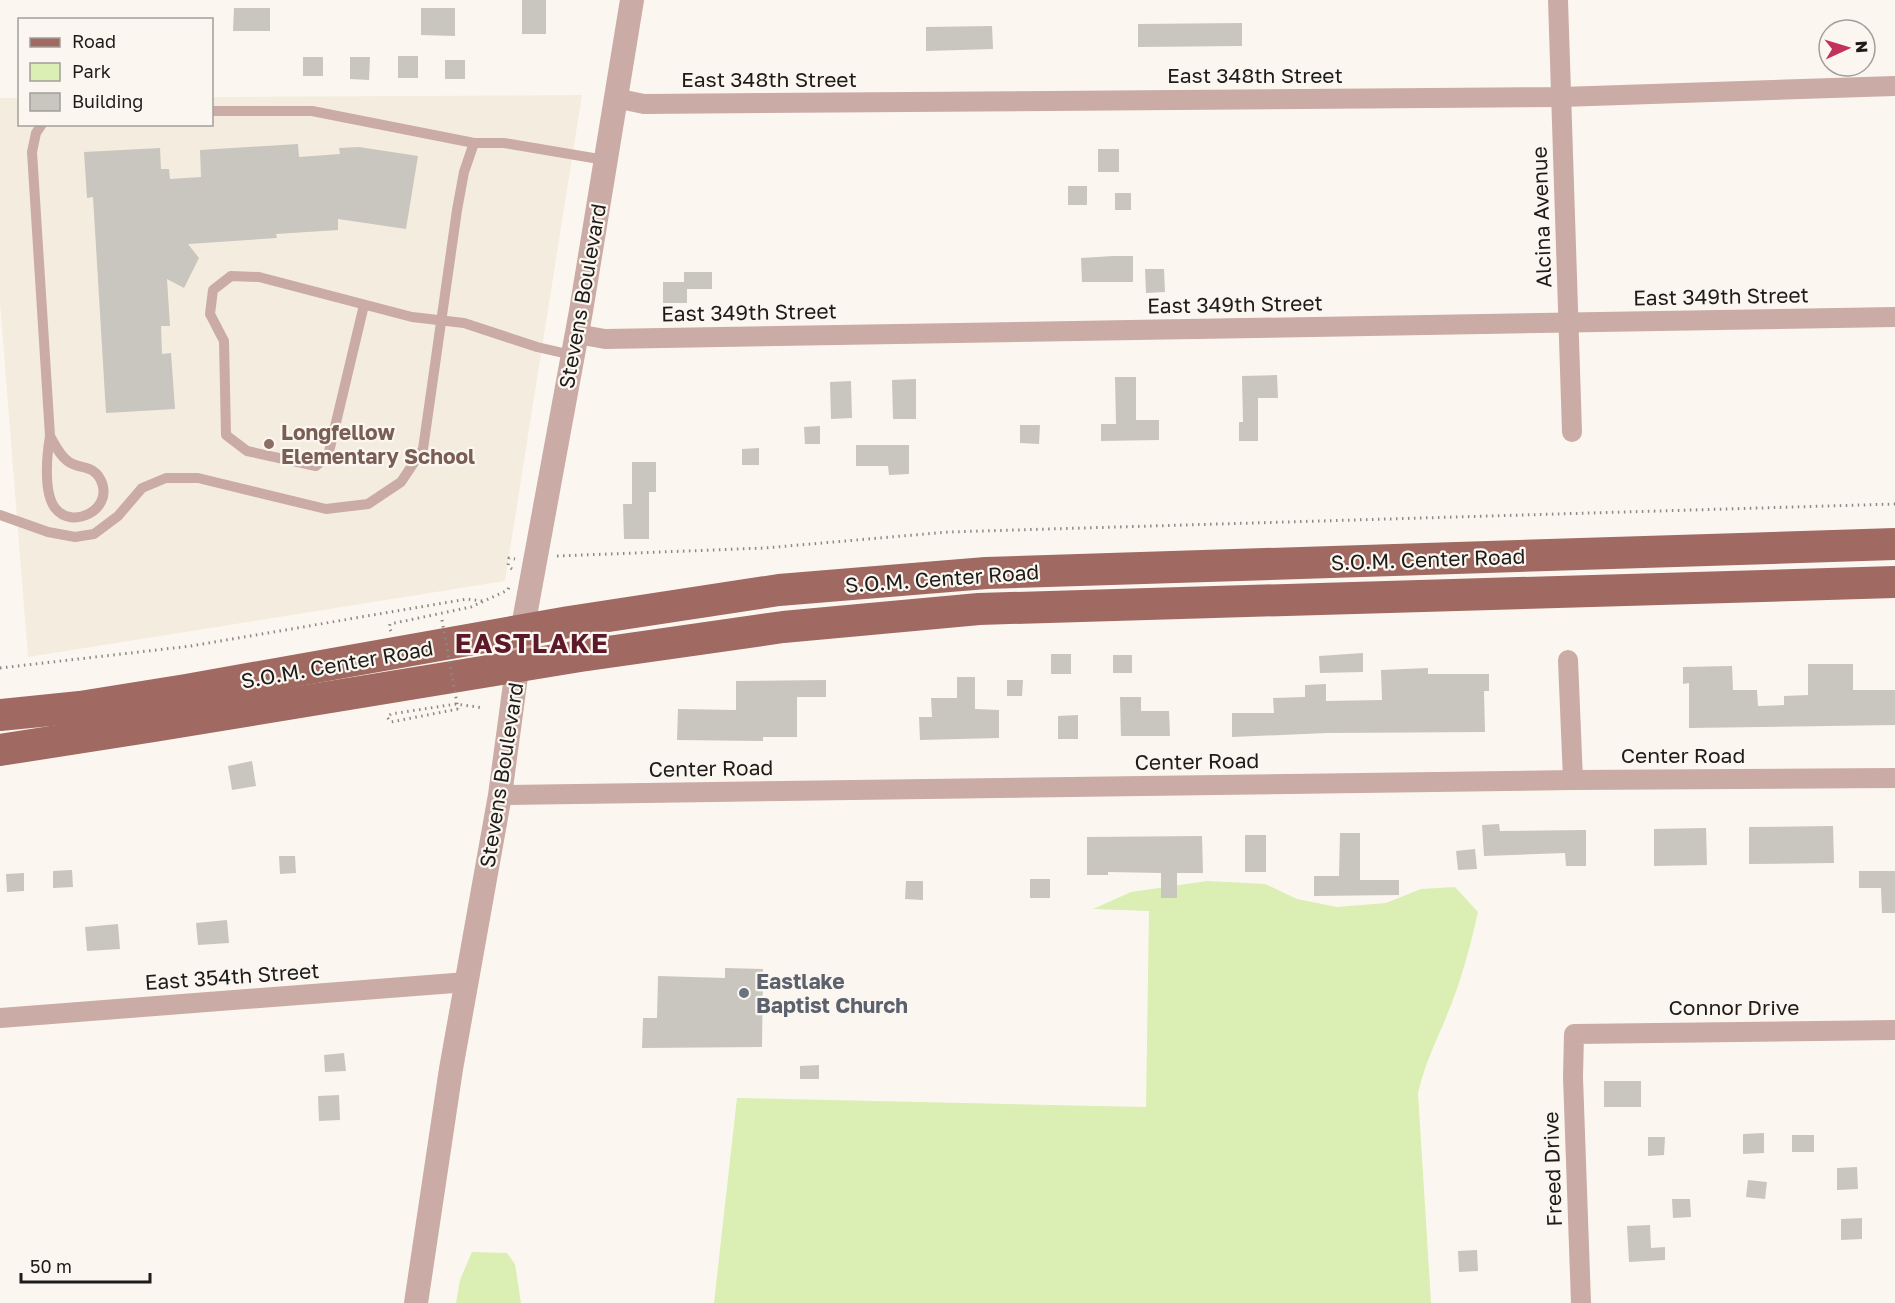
<svg xmlns="http://www.w3.org/2000/svg" width="1895" height="1303" viewBox="0 0 1895 1303" font-family="'Golos Text',sans-serif">
	<rect width="100%" height="100%" fill="#fbf7f0"/>
	<path fill="#f4ecdf" d="M582,95L505,581L28,657L0,303V98H19L20,124H212V97Z"/>
	<g fill="#dbeeb3">
		<path d="M1207,881L1265,884L1297,899L1337,907L1386,903L1421,889L1455,887L1478,912C1470,947 1461,982 1447,1015C1436,1042 1425,1063 1418,1093L1431,1303H714L737,1098L1146,1107L1149,911L1093,909L1131,892Z"/>
		<path d="M472,1252L507,1253L515,1264L521,1303H456L460,1280Z"/>
	</g>
	<g fill="#c9c5bf">
		<rect x="522" y="0" width="24" height="34"/>
		<path d="M234,8H270V31H233Z"/>
		<path d="M421,8H455V36L421,35Z"/>
		<path d="M1242,23V46L1138,47V24Z"/>
		<path d="M992,26L993,49L926,51V27Z"/>
		<rect x="398" y="56" width="20" height="22"/>
		<rect x="303" y="57" width="20" height="19"/>
		<path d="M350,57H370L369,80L350,79Z"/>
		<rect x="445" y="60" width="20" height="19"/>
		<path d="M298,144L299,157L340,154L339,148L359,147L418,156L406,229L338,219V230L276,234L277,238L188,244L199,258L184,288L167,279L170,326H161L162,354L171,353L175,409L106,413L93,197L87,198L84,152L160,148L161,169H169L170,179L201,177L200,150Z"/>
		<rect x="1098" y="149" width="21" height="23"/>
		<rect x="1068" y="186" width="19" height="19"/>
		<rect x="1115" y="193" width="16" height="17"/>
		<path d="M1113,256H1133V282H1082L1081,258Z"/>
		<path d="M1145,269H1164L1165,292L1146,293Z"/>
		<path d="M684,272H712V289H687V303H663V282H684Z"/>
		<path d="M1277,375L1278,398H1258V441H1239V422H1243L1242,376Z"/>
		<path d="M1115,377H1136V420H1159V440L1101,441V424H1116Z"/>
		<path d="M916,379V419H893L892,380Z"/>
		<path d="M851,381L852,418L831,419L830,382Z"/>
		<path d="M1020,425H1040L1039,444L1020,443Z"/>
		<path d="M820,426V444H805L804,427Z"/>
		<path d="M856,445H909V474L889,475L888,466H856Z"/>
		<path d="M759,448V465H742V449Z"/>
		<path d="M632,462H656V492H649V539H624L623,504H632Z"/>
		<path d="M1363,653V672L1320,673L1319,656Z"/>
		<rect x="1051" y="654" width="20" height="20"/>
		<rect x="1113" y="655" width="19" height="18"/>
		<path d="M1808,664H1853V690H1895V725L1689,728V683L1683,684V667L1732,666L1733,690H1757L1758,706L1784,705V696L1808,695Z"/>
		<path d="M1428,668V674H1489V691H1484L1485,732L1327,733L1232,737V713H1274L1273,698L1305,697V685L1326,684V701L1382,700L1381,670Z"/>
		<path d="M957,677H975V709L999,710V738L920,740L919,717H932L931,698H957Z"/>
		<path d="M826,680V697H797V737H763V741L677,740L678,709L736,710V681Z"/>
		<path d="M1007,680H1023L1022,696H1007Z"/>
		<path d="M1120,697H1141V711H1169L1170,736H1121Z"/>
		<path d="M1078,715V739H1058V716Z"/>
		<path d="M252,761L256,786L232,790L228,766Z"/>
		<path d="M1499,824L1500,831L1586,830V866H1566L1565,853L1484,856L1482,825Z"/>
		<path d="M1833,826L1834,863L1749,864V827Z"/>
		<path d="M1706,828L1707,865L1654,866V829Z"/>
		<path d="M1340,833H1360V880H1399V895L1314,896V876H1339Z"/>
		<rect x="1245" y="835" width="21" height="37"/>
		<path d="M1202,836L1203,873H1177V898H1161V873L1108,872V875H1087V837Z"/>
		<path d="M1475,849L1477,869L1458,870L1456,851Z"/>
		<path d="M279,856H295L296,873L280,874Z"/>
		<path d="M72,870L73,887L53,888V871Z"/>
		<path d="M1859,871H1895V913H1882L1881,888H1859Z"/>
		<path d="M24,873V891L7,892L6,874Z"/>
		<rect x="1030" y="879" width="20" height="19"/>
		<path d="M906,881H923V900L905,899Z"/>
		<path d="M227,920L229,943L198,945L196,923Z"/>
		<path d="M118,924L120,949L87,951L85,927Z"/>
		<path d="M725,968L763,969L762,1047L642,1048L643,1018H657L658,976L725,978Z"/>
		<path d="M344,1053L346,1071L325,1072L324,1055Z"/>
		<path d="M819,1065V1079H800V1066Z"/>
		<rect x="1604" y="1081" width="37" height="26"/>
		<path d="M339,1095L340,1120L319,1121L318,1096Z"/>
		<path d="M1764,1133V1153L1743,1154V1134Z"/>
		<rect x="1792" y="1135" width="22" height="17"/>
		<path d="M1648,1137H1665L1664,1155L1648,1156Z"/>
		<path d="M1857,1167L1858,1189L1837,1190V1168Z"/>
		<path d="M1748,1180L1767,1182L1765,1199L1746,1197Z"/>
		<path d="M1672,1199H1690L1691,1217L1673,1218Z"/>
		<path d="M1862,1218V1239L1841,1240V1219Z"/>
		<path d="M1650,1225L1651,1248L1665,1247V1260L1629,1262L1627,1226Z"/>
		<path d="M1477,1250L1478,1271L1459,1272L1458,1251Z"/>
	</g>
	<g fill="none" stroke-linecap="round" stroke-linejoin="round">
		<g stroke="#8d8a86" stroke-width="3" stroke-dasharray="1.5 4.5" stroke-linecap="butt">
			<path d="M557,556L765,548L948,532L1895,504"/>
			<path d="M512,569L508,566L509,558L515,559"/>
			<path d="M391,631L389,628L390,624L471,607L508,590L509,587"/>
			<path d="M0,668L191,646L467,599L482,601"/>
			<path d="M458,709L391,722L387,717L391,714L456,704L484,708"/>
		</g>
		<g stroke="#caaba6" stroke-width="10">
			<path d="M212,111H312L474,143H504L605,160"/>
			<path d="M42,124L36,133L32,152L50,436C47,454 43,492 55,508C72,530 112,510 102,483C95,464 81,470 69,462C60,456 55,445 50,436"/>
			<path d="M364,305L328,456L316,466L247,451L226,435L224,341L210,314L213,290L231,276L259,277L412,317L464,323L537,347L572,355"/>
			<path d="M0,515L48,532L75,537L94,534L118,516L142,488L166,478H198L326,509L368,504L401,482L423,449L457,210L464,172L474,143"/>
		</g>
		<g stroke="#caaba6" stroke-width="20">
			<path d="M1558,0L1572,432"/>
			<path d="M615,98L644,104L1561,97L1895,86"/>
			<path d="M577,334L605,339L1895,317"/>
			<path d="M1568,660L1573,780"/>
			<path d="M500,795L1573,780L1895,778"/>
			<path d="M0,1018L467,982"/>
			<path d="M1581,1303L1573,1077L1574,1034L1895,1030"/>
		</g>
		<path stroke="#caaba6" stroke-width="24" d="M416,1303L451,1069L500,795L522,632L581,311L632,0"/>
		<g stroke="#a06a62" stroke-width="32">
			<path d="M0,715L80,707L186,690L569,622L779,590L986,573L1895,544"/>
			<path d="M0,750L154,726L580,656L783,627L979,609L1895,582"/>
		</g>
		<path stroke="#8d8a86" stroke-width="3" stroke-dasharray="1.5 4.5" stroke-linecap="butt" d="M442,620L458,709"/>
	</g>
	<circle fill="#8d6e63" stroke="#fbf7f0" stroke-width="2" cx="269" cy="444" r="6"/>
	<circle fill="#6b7280" stroke="#fbf7f0" stroke-width="2" cx="744" cy="993" r="6"/>
	<g text-anchor="middle" dominant-baseline="central" stroke-width="4.5" stroke-linejoin="round" paint-order="stroke">
		<g font-size="21" fill="#1d1c1a" stroke="#fbf7f0">
			<text x="1255" y="75">East 348th Street</text>
			<text x="769" y="79">East 348th Street</text>
			<text transform="translate(1541 217) rotate(-92)">Alcina Avenue</text>
			<text transform="translate(582 296) rotate(-80)">Stevens Boulevard</text>
			<text transform="translate(1721 296) rotate(-1)">East 349th Street</text>
			<text transform="translate(1235 304) rotate(-1)">East 349th Street</text>
			<text transform="translate(749 312) rotate(-1)">East 349th Street</text>
			<text transform="translate(1428 559) rotate(-2)">S.O.M. Center Road</text>
			<text transform="translate(942 578) rotate(-4)">S.O.M. Center Road</text>
			<text transform="translate(337 664) rotate(-10)">S.O.M. Center Road</text>
			<text x="1683" y="755">Center Road</text>
			<text transform="translate(1197 761) rotate(-1)">Center Road</text>
			<text transform="translate(711 768) rotate(-1)">Center Road</text>
			<text transform="translate(501 775) rotate(-81)">Stevens Boulevard</text>
			<text transform="translate(232 976) rotate(-4)">East 354th Street</text>
			<text x="1734" y="1007">Connor Drive</text>
			<text transform="translate(1552 1169) rotate(-92)">Freed Drive</text>
		</g>
		<g font-size="21" font-weight="bold" fill="#785e54" stroke="#fbf7f0" text-anchor="start">
			<text x="281" y="432">Longfellow<tspan x="281" dy="24">Elementary School</tspan></text>
		</g>
		<g font-size="21" font-weight="bold" fill="#5b616d" stroke="#fbf7f0" text-anchor="start">
			<text x="756" y="981">Eastlake<tspan x="756" dy="24">Baptist Church</tspan></text>
		</g>
		<g font-size="27" font-weight="bold" letter-spacing="1.5" fill="#5d1829" stroke="#fbf7f0">
			<text x="532" y="643">EASTLAKE</text>
		</g>
	</g>
	<rect x="18" y="18" width="195" height="108" fill="#fbf7f0" stroke="#a29f9a" stroke-width="1.5"/>
	<rect x="30" y="38" width="30" height="9" fill="#a06a62" stroke="#a29f9a" stroke-width="1.5"/>
	<text x="72" y="48" font-size="18" fill="#1d1c1a">Road</text>
	<rect x="30" y="63" width="30" height="18" fill="#dbeeb3" stroke="#a29f9a" stroke-width="1.5"/>
	<text x="72" y="78" font-size="18" fill="#1d1c1a">Park</text>
	<rect x="30" y="93" width="30" height="18" fill="#c9c5bf" stroke="#a29f9a" stroke-width="1.5"/>
	<text x="72" y="108" font-size="18" fill="#1d1c1a">Building</text>
	<g transform="translate(1847 48) rotate(86)"><circle r="28" fill="#fbf7f0" stroke="#a29f9a" stroke-width="1.5"/>
	<path d="M0-4.5L10 22L0 15L-10 22Z" fill="#c33359"/>
	<text y="-9" font-size="16" font-weight="bold" text-anchor="middle" fill="#1d1c1a">N</text>
	</g>
	<path d="M21 1273v9h129v-9" fill="none" stroke="#1d1c1a" stroke-width="3"/>
	<text x="30" y="1273" font-size="18" fill="#1d1c1a" stroke="#fbf7f0" stroke-width="4.5" paint-order="stroke">50 m</text>
</svg>
